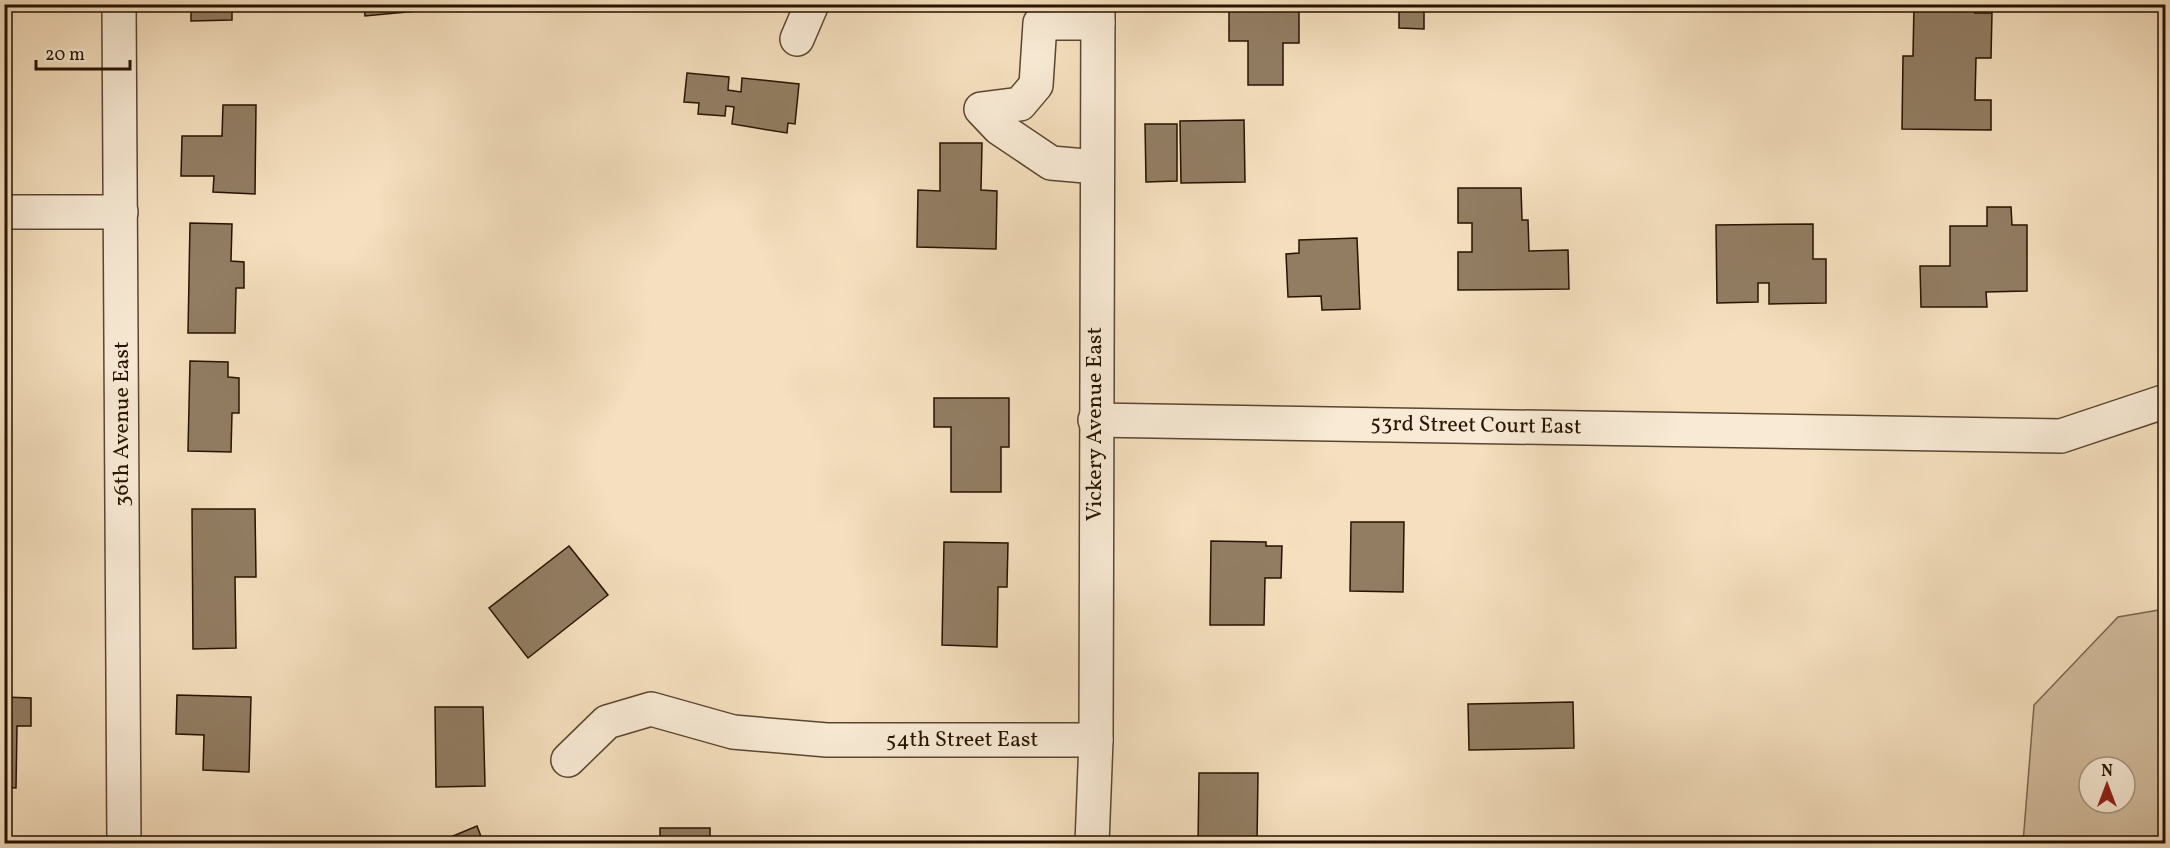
<svg xmlns="http://www.w3.org/2000/svg" width="2170" height="848" viewBox="0 0 2170 848" font-family="Vollkorn,serif">
	<rect width="100%" height="100%" fill="#f5dfbe"/>
	<filter id="stains"><feTurbulence type="fractalNoise" baseFrequency=".00333" numOctaves="4"/><feColorMatrix values="0 0 0 0 .2 0 0 0 0 .09 0 0 0 0 .02 0 0 0 .5 -.17"/></filter>
	<radialGradient id="worn" r=".72"><stop offset=".6" stop-color="#630" stop-opacity="0"/><stop offset="1" stop-color="#630" stop-opacity=".3"/></radialGradient>
	<path fill="#d2bc9e" stroke="#7c684f" stroke-width="1.5" fill-rule="evenodd" d="M2165,609V843H2023L2034,705L2118,617ZM2089,767H2125V803H2089Z"/>
	<g fill="#927d63" stroke="#261300" stroke-width="1.5">
		<path d="M191,4H232V20L191,21Z"/>
		<path d="M364,4H417V11L365,16Z"/>
		<path d="M1229,4H1299V43H1283V85H1248V41H1229Z"/>
		<path d="M1399,4H1424V29L1399,28Z"/>
		<path d="M1914,4H1976L1975,13H1992L1991,58H1976L1975,100H1991V130L1902,129L1903,56H1913Z"/>
		<path d="M687,73L729,77L728,90L741,92L742,78L799,84L795,124L788,123L787,133L732,124L734,107L726,106L725,116L698,114L699,103L684,102Z"/>
		<path d="M223,105H256L255,194L213,192L214,176H181L182,136H222Z"/>
		<path d="M1244,120L1245,182L1181,183L1180,121Z"/>
		<path d="M1145,124H1177V181L1146,182Z"/>
		<path d="M940,143H982L981,190L997,191L996,249L917,247L918,190L940,191Z"/>
		<path d="M1458,188H1521L1522,220H1528L1529,251L1568,250L1569,289L1458,290V252H1472V223H1458Z"/>
		<path d="M1987,207H2011L2012,225H2027V291L1986,292L1987,307H1921L1920,266H1950V226H1987Z"/>
		<path d="M190,223L232,224L231,261L244,262V288H236L235,333H188Z"/>
		<path d="M1813,224V259H1826V303L1769,304V283H1758V302L1717,303L1716,225Z"/>
		<path d="M1357,238L1360,309L1322,310L1321,296L1288,297L1286,254L1299,253V240Z"/>
		<path d="M190,361L228,362V377L239,378V413H232L231,452L188,451Z"/>
		<path d="M934,398H1009V447H1001V492H951V427H934Z"/>
		<path d="M192,509H255L256,577H235L236,648L193,649Z"/>
		<path d="M1351,522H1404L1403,592L1350,591Z"/>
		<path d="M1211,541L1266,542V546H1282L1281,578H1265L1264,625H1210Z"/>
		<path d="M944,542L1008,543L1007,587H998L997,647L942,645Z"/>
		<path d="M569,546L608,595L528,658L489,608Z"/>
		<path d="M177,695L251,697L249,772L203,770L204,735L176,734Z"/>
		<path d="M4,697L31,698V726H17L16,788L4,787Z"/>
		<path d="M1573,702L1574,748L1469,750L1468,704Z"/>
		<path d="M435,707H483L485,786L436,787Z"/>
		<path d="M1199,773H1258L1257,844H1198Z"/>
		<path d="M477,826L484,844H434Z"/>
		<rect x="660" y="828" width="50" height="16"/>
		<path d="M187,837L240,838V844H187Z"/>
	</g>
	<g fill="none" stroke-linecap="round" stroke-linejoin="round">
		<defs>
			<g id="minor">
				<path d="M119,4L124,844"/>
				<path d="M797,39L812,4"/>
				<path d="M1097,167L1051,163L999,128L981,109L1020,104L1036,85L1040,23H1098"/>
				<path d="M4,212H121"/>
				<path d="M1095,420L2061,436L2166,401"/>
				<path d="M568,760L607,722L651,709L733,732L827,740H1096"/>
				<path d="M1092,844L1096,740L1098,4"/>
			</g>
		</defs>
		<use href="#minor" stroke="#5a4630" stroke-width="36"/>
		<use href="#minor" stroke="#f8ead5" stroke-width="33"/>
	</g>
	<g text-anchor="middle" dominant-baseline="central" stroke-width="5" stroke-linejoin="round" paint-order="stroke">
		<g font-size="22" fill="#261300" stroke="#f8ead5">
			<text transform="translate(122 424) rotate(-90)">36th Avenue East</text>
			<text transform="translate(1095 424) rotate(-90)">Vickery Avenue East</text>
			<text transform="translate(1476 426) rotate(1)">53rd Street Court East</text>
			<text x="962" y="740">54th Street East</text>
		</g>
	</g>
	<rect width="2170" height="848" fill="none" stroke="#f5dfbe" stroke-width="24"/>
	<rect x="6" y="6" width="2158" height="836" fill="none" stroke="#261300" stroke-width="3"/>
	<rect x="12" y="12" width="2146" height="824" fill="none" stroke="#261300" stroke-width="1.5"/>
	<g transform="translate(2107 785)"><circle r="28" fill="#f8ead5" stroke="#a49480" stroke-width="1.5"/>
	<path d="M0-4.5L10 22L0 15L-10 22Z" fill="#8f2418"/>
	<text y="-9" font-size="16" font-weight="bold" text-anchor="middle" fill="#261300">N</text>
	</g>
	<path d="M36 60v9h94v-9" fill="none" stroke="#261300" stroke-width="3"/>
	<text x="45" y="60" font-size="18" fill="#261300" stroke="#f8ead5" stroke-width="4.5" paint-order="stroke">20 m</text>
	<rect width="100%" height="100%" filter="url(#stains)"/>
	<rect width="100%" height="100%" fill="url(#worn)"/>
</svg>
